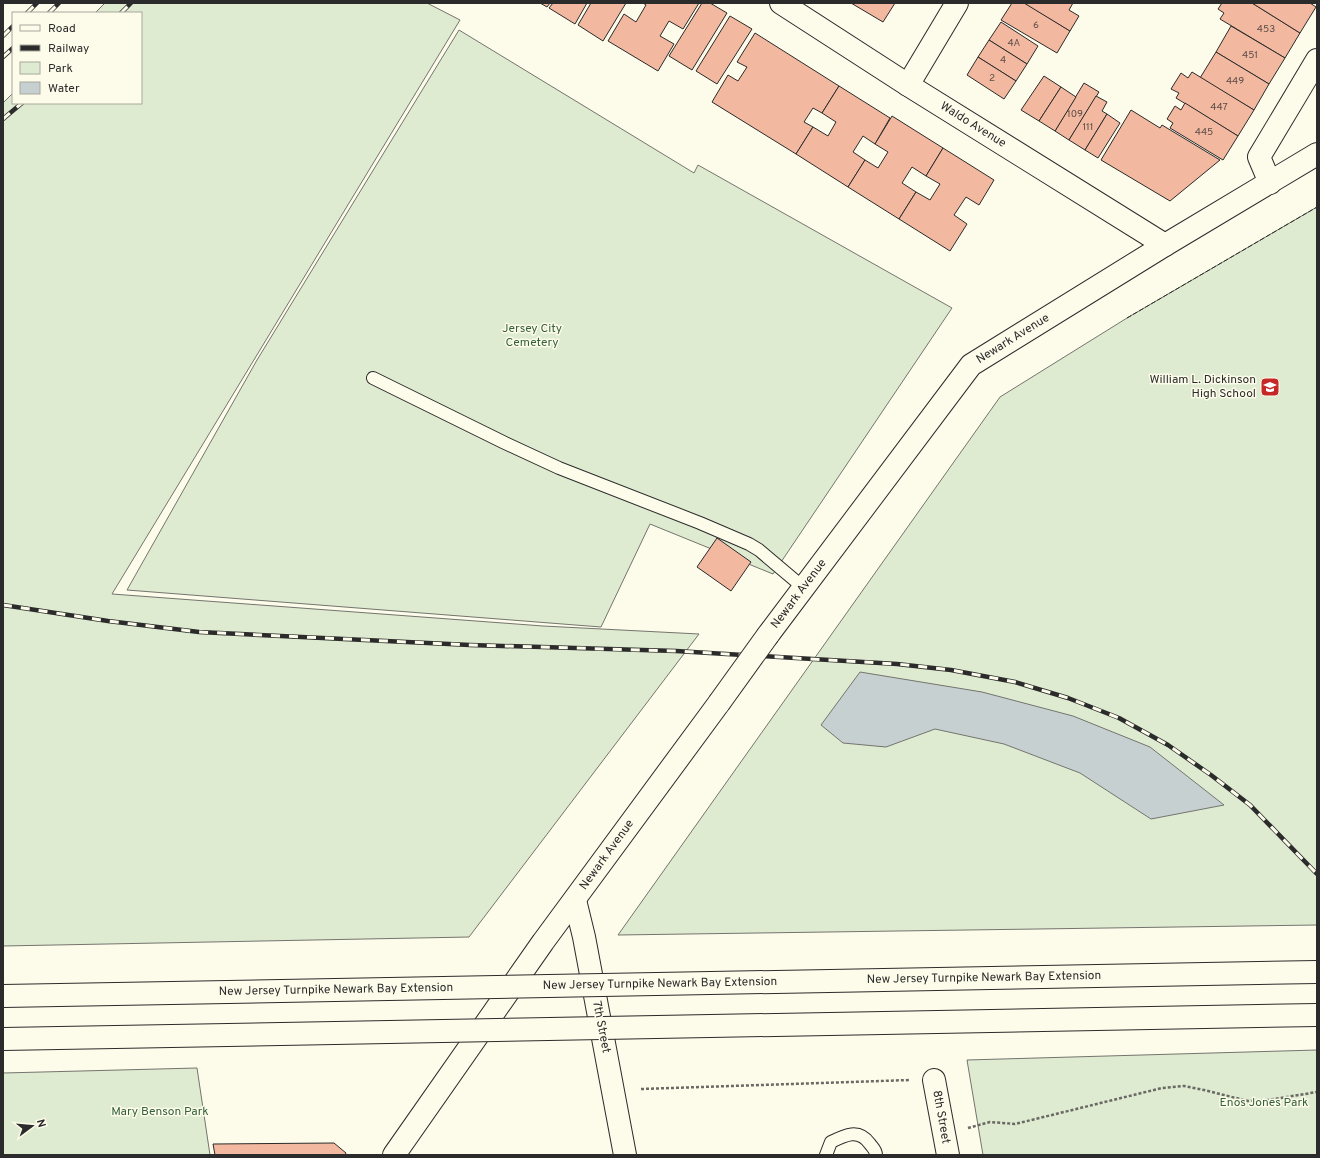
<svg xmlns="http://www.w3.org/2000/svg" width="1320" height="1158" viewBox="0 0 1320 1158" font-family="Overpass,sans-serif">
	<rect width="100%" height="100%" fill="#fdfbea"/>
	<g fill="#deebd1" stroke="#74746e">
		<path d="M105,3H427L460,20L112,594L543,626L699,634L469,937L3,946V103L13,93V103H141V13H95Z"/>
		<path d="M459,30L694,173L698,165L952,308L773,574L650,524L601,627L127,590L257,360Z"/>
		<path d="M1317,207V925L618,935L1000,397L1127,318Z"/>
		<path d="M1317,1050V1155H983L967,1060Z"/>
		<path d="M197,1068L210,1155H3V1073Z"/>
	</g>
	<path fill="#c7d0d0" stroke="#74746e" d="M860,672L982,692L1073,716L1150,747L1224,805L1151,819L1080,773L1004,744L935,729L886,747L843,743L821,725Z"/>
	<g fill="#f2b8a0" stroke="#2b2b2b">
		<path d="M540,3H550L547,7Z"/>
		<path d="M553,3H587L575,24L549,8Z"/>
		<path d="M591,3H626L603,41L578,25Z"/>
		<path d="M643,3H699L683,29L669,21L660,36L674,44L658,71L608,41L624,14L636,22L646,5Z"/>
		<path d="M702,3H710L727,13L692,70L669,56Z"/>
		<path d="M851,3H895L883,22Z"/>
		<path d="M1012,3H1025L1070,31L1057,53L1001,20Z"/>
		<path d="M1024,3H1073L1069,10L1079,16L1070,31Z"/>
		<path d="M1222,3H1252L1300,33L1285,58L1220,19L1224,13L1218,9Z"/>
		<path d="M1252,3H1310L1316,7L1300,33Z"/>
		<path d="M730,16L752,29L717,84L696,71Z"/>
		<path d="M1001,22L1038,46L1027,64L989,40Z"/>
		<path d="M1231,26L1285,58L1269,84L1216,52Z"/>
		<path d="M755,33L839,86L822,113L813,108L804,122L813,127L796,154L712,102L728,75L738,81L747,67L737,62Z"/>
		<path d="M989,40L1027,64L1016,81L978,57Z"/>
		<path d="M1216,52L1269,84L1254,110L1200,78Z"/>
		<path d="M978,57L1016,81L1004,99L967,75Z"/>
		<path d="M1192,72L1254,110L1238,136L1176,98L1179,93L1171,89L1181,73L1188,78Z"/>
		<path d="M1044,76L1061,87L1039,121L1021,110Z"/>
		<path d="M1084,83L1099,92L1069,140L1055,131Z"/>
		<path d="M839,86L890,118L875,144L863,136L853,152L865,160L848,187L796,154L813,127L828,136L836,122L822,113Z"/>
		<path d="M1061,87L1076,97L1055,131L1039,121Z"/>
		<path d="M1096,96L1107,102L1102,111L1107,114L1085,150L1069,140Z"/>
		<path d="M1185,103L1238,136L1223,160L1170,128L1173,123L1167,119L1175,106L1181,110Z"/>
		<path d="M1131,110L1160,128L1162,125L1220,160L1170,201L1101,160Z"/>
		<path d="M1107,114L1120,123L1098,158L1085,150Z"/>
		<path d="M892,116L943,148L926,176L912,167L902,183L916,192L899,219L848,187L865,160L878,168L888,152L875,144Z"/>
		<path d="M943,148L994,180L979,205L966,197L954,215L967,224L950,251L899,219L916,192L930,200L940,184L926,176Z"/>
		<path d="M717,538L751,562L731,591L697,567Z"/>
		<path d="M334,1143L346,1153L345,1155H215L213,1144Z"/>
	</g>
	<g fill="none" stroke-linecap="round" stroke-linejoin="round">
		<defs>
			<g id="service">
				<path d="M373,378L505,443L559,468L700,523L749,544L759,550L804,588"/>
				<path d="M826,1155L831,1142C845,1135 859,1128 870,1144C873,1148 876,1150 876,1155"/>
			</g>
			<g id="minor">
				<path d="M781,3L908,85L1165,245"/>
				<path d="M908,85L957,3"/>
				<path d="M575,900L584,937L625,1155"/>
				<path d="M934,1080L948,1155"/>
			</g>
			<path id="tertiary" d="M1270,183L1259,157L1317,60"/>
			<g id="secondary">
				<path d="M768,635L971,365L1165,245L1317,154"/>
				<path d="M394,1155L543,942L719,703"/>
			</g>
		</defs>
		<use href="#service" stroke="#2b2b2b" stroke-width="14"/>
		<use href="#minor" stroke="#2b2b2b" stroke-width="24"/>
		<use href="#tertiary" stroke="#2b2b2b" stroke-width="24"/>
		<use href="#secondary" stroke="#2b2b2b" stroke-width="24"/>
		<g stroke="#6a6964" stroke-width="2.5" stroke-dasharray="3 2" stroke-linecap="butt">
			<path d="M641,1089L910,1080"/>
			<path d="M968,1128L990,1122L1015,1124L1162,1088L1184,1086L1204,1090L1248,1101L1268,1100L1317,1092"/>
		</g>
		<use href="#service" stroke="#fdfbea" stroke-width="12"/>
		<use href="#minor" stroke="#fdfbea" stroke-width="22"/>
		<use href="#tertiary" stroke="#fdfbea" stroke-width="22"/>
		<use href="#secondary" stroke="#fdfbea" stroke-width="22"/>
		<defs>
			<g id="rail">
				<path d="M27,13L37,3"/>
				<path d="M49,13L59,3"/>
				<path d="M121,13L131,3"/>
				<path d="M3,36L13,26"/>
				<path d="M3,57L13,48"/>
				<path d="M3,119L22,103"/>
				<path d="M3,605L108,621L199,632L470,645L676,651L897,664L951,670L1015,682L1068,698L1119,718L1168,745L1211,775L1250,805L1317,874"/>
			</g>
		</defs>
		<use href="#rail" stroke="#2b2b2b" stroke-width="4.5"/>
		<use href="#rail" stroke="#fdfbea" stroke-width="3" stroke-dasharray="9" stroke-linecap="butt"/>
		<defs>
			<path id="secondary-bridge" d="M719,703L768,635"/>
			<g id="motorway-bridge">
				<path d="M3,996L1317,972"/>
				<path d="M3,1039L1317,1015"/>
			</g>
		</defs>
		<use href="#secondary-bridge" stroke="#2b2b2b" stroke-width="24" stroke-linecap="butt"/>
		<use href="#motorway-bridge" stroke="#2b2b2b" stroke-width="24" stroke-linecap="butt"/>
		<use href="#secondary-bridge" stroke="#fdfbea" stroke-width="22"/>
		<use href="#motorway-bridge" stroke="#fdfbea" stroke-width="22"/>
		<path stroke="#2b2b2b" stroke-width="1" stroke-dasharray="5 2" stroke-linecap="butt" d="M1127,318L1317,207"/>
	</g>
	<defs>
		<symbol id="school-square" viewBox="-11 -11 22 22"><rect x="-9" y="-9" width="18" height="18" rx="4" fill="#c62828" stroke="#fdfbea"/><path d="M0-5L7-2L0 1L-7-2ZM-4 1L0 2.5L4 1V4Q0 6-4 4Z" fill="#fff"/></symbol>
	</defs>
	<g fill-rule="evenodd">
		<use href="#school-square" x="1259" y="376" width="22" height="22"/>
	</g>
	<g text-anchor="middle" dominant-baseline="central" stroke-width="3" stroke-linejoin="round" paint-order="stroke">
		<g font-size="10" fill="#5d4e48">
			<text x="1036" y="25">6</text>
			<text x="1266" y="29">453</text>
			<text x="1014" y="43">4A</text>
			<text x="1250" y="55">451</text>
			<text x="1003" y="60">4</text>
			<text x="992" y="78">2</text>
			<text x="1235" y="81">449</text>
			<text x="1219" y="107">447</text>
			<text x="1075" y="114">109</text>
			<text x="1088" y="127">111</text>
			<text x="1204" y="132">445</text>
		</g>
		<g font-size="12" fill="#2b2b2b" stroke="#fdfbea">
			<text transform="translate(973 125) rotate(32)">Waldo Avenue</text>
			<text transform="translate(1013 339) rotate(-32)">Newark Avenue</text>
			<text transform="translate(799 594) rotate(-53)">Newark Avenue</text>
			<text transform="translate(607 855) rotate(-54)">Newark Avenue</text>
			<text transform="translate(984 978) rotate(-1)">New Jersey Turnpike Newark Bay Extension</text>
			<text transform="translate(660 984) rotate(-1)">New Jersey Turnpike Newark Bay Extension</text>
			<text transform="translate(336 990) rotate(-1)">New Jersey Turnpike Newark Bay Extension</text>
			<text transform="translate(601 1027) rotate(79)">7th Street</text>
			<text transform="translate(941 1117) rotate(80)">8th Street</text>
		</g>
		<g font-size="12" fill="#34623c" stroke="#fdfbea">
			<text x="532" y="329">Jersey City<tspan x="532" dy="14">Cemetery</tspan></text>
			<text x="1264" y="1103">Enos Jones Park</text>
			<text x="160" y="1112">Mary Benson Park</text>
		</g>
		<g font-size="12" fill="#2b2b2b" stroke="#fdfbea" text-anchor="end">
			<text x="1256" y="380">William L. Dickinson<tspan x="1256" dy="14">High School</tspan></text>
		</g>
	</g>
	<rect width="1320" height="1158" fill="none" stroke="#2b2b2b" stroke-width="8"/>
	<rect x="12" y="12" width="130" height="92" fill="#fdfbea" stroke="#a9a89e"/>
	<rect x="20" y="25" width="20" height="6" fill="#fdfbea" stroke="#a9a89e"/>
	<text x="48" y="32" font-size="12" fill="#2b2b2b">Road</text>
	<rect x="20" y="45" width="20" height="6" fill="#2b2b2b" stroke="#a9a89e"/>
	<text x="48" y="52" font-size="12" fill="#2b2b2b">Railway</text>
	<rect x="20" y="62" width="20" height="12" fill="#deebd1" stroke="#a9a89e"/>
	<text x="48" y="72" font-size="12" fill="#2b2b2b">Park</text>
	<rect x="20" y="82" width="20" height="12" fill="#c7d0d0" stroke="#a9a89e"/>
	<text x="48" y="92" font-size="12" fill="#2b2b2b">Water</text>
	<g transform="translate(32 1126) rotate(74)" stroke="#fdfbea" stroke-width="3" paint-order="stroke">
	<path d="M0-3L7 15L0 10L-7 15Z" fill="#2b2b2b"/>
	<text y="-6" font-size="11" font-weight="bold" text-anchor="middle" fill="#2b2b2b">N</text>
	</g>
</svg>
